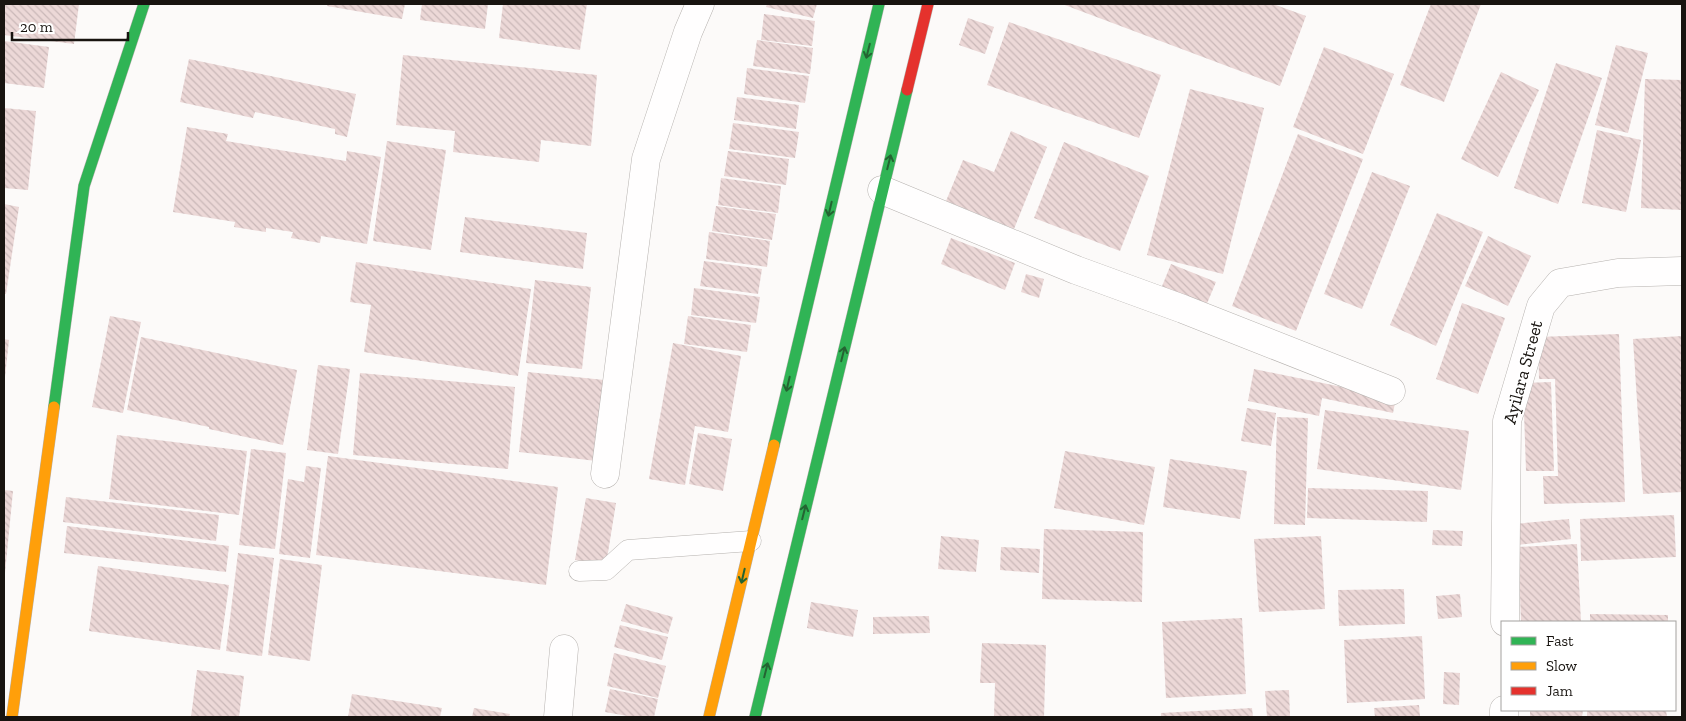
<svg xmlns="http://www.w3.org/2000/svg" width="1686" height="721" viewBox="0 0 1686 721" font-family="'Zilla Slab',serif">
	<defs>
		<pattern id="building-back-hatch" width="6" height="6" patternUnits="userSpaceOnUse" patternTransform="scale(1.25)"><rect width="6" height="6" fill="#ecd8d7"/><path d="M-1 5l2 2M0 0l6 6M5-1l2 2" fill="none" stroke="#cab8b8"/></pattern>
	</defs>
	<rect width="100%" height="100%" fill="#fcfaf9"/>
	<g fill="url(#building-back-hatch)">
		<path d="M4,4H79L74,44L4,35Z"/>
		<path d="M328,4H405L402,19L327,6Z"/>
		<path d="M422,4H488L485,29L420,20Z"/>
		<path d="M503,4H587L580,50L499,38Z"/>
		<path d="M767,4H817L813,18L766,7Z"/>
		<path d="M1062,4H1273L1306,16L1280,86Z"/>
		<path d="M1431,4H1481L1444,102L1400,85Z"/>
		<path d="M764,14L815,21L812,46L761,40Z"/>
		<path d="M968,18L994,27L985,54L959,45Z"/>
		<path d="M1009,22L1161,75L1139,138L987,85Z"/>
		<path d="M757,40L813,48L810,74L753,66Z"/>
		<path d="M4,41L49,47L44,88L4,83Z"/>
		<path d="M1616,45L1648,53L1628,133L1595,125Z"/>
		<path d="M1324,47L1394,74L1363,154L1293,127Z"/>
		<path d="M403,55L597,75L591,146L541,140L539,162L453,152L455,131L396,125Z"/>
		<path d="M189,59L356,94L347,137L335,134V129L255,112L253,118L180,102Z"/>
		<path d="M1556,63L1602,78L1558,204L1514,188Z"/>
		<path d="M747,68L809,76L805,103L744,94Z"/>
		<path d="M1501,72L1539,90L1498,177L1461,159Z"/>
		<path d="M1645,79L1682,80V210L1641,208Z"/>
		<path d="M1190,89L1264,108L1223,274L1147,255Z"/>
		<path d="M737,97L799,105L796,129L734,120Z"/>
		<path d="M4,108L36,111L28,190L4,188Z"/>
		<path d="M733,123L799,132L795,158L729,149Z"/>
		<path d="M187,127L228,134L226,141L346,161L347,151L381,157L367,244L321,236L320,243L291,238L293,232L266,228V232L234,227L235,222L173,212Z"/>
		<path d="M1597,130L1641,140L1626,212L1582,203Z"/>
		<path d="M1011,131L1047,147L1014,229L946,201L963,160L994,172Z"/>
		<path d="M1298,134L1363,159L1296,331L1232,306Z"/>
		<path d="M387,141L446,150L431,250L373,241Z"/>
		<path d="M1064,142L1149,176L1120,251L1034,218Z"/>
		<path d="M728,151L789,159L786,185L724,176Z"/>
		<path d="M1372,172L1410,186L1362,309L1324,294Z"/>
		<path d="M721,178L781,186L778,213L718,205Z"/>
		<path d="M4,204L19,207L6,294H4Z"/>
		<path d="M716,206L776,214L772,240L712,231Z"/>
		<path d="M1437,213L1483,232L1436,346L1390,325Z"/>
		<path d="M465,217L587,233L583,269L460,252Z"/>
		<path d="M709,232L770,241L767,267L706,259Z"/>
		<path d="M1488,236L1531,256L1508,306L1465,286Z"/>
		<path d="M951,238L1015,263L1005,290L941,264Z"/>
		<path d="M704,261L762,269L758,294L700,286Z"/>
		<path d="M356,262L531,289L518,376L364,352L371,305L350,302Z"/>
		<path d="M1171,264L1216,282L1203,313L1158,296Z"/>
		<path d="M1026,274L1044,279L1039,298L1021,292Z"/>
		<path d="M535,280L591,287L582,369L526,363Z"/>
		<path d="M694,288L760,297L756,323L691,315Z"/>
		<path d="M1462,303L1505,318L1478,394L1436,379Z"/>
		<path d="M110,316L141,322L123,413L92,407Z"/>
		<path d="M688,316L751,325L747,352L684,344Z"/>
		<path d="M1619,334L1625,502L1544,504L1543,476H1558L1555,379H1539L1538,337Z"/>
		<path d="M1682,336V492L1643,494L1633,339Z"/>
		<path d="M141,337L297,370L283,445L209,429V427L127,410Z"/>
		<path d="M4,339L9,340L5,377H4Z"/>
		<path d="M673,343L741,356L728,432L695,426L685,485L649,479Z"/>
		<path d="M318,365L350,369L338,454L307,450Z"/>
		<path d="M1254,369L1396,398L1393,413L1322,398L1319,416L1248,401Z"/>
		<path d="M528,372L614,381L605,462L519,452Z"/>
		<path d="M360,373L515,387L508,469L353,455Z"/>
		<path d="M1551,382L1554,471H1526L1523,383Z"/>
		<path d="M1247,408L1276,413L1271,446L1241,441Z"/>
		<path d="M1325,410L1469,431L1461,490L1317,469Z"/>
		<path d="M1277,417L1308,418L1305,525L1274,524Z"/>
		<path d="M698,433L732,439L723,491L689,484Z"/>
		<path d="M117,435L247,451L239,515L109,499Z"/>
		<path d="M251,449L286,453L275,549L239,545Z"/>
		<path d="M1065,451L1155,467L1144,525L1054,508Z"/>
		<path d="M328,456L558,487L546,585L316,555Z"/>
		<path d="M1170,459L1247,471L1240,519L1163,507Z"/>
		<path d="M306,466L321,468L310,558L279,554L288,479L304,482Z"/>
		<path d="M1308,488L1428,491L1427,522L1307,518Z"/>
		<path d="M4,490L13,491L5,573H4Z"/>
		<path d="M66,497L219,515L216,541L63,522Z"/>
		<path d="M586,498L616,503L606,565L575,560Z"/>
		<path d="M1674,515L1676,557L1581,561L1580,519Z"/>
		<path d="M1569,519L1571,539L1516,545L1514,524Z"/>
		<path d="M67,526L229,546L226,572L64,553Z"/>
		<path d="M1044,529L1143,532L1142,602L1042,599Z"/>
		<path d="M1433,530L1463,531L1462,546L1432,545Z"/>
		<path d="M941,536L979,540L976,572L938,569Z"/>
		<path d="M1321,536L1325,609L1259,612L1254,539Z"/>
		<path d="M1577,544L1581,622H1521L1518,547Z"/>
		<path d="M1001,547L1040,549L1039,573L1000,570Z"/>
		<path d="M238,553L274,558L262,656L226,651Z"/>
		<path d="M280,559L322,565L310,661L268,655Z"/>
		<path d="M98,566L229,585L220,650L89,631Z"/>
		<path d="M1404,589L1405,624L1339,626L1338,590Z"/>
		<path d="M1460,594L1462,617L1438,619L1436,596Z"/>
		<path d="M811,602L858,610L853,637L807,628Z"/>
		<path d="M626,604L673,617L668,634L621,621Z"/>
		<path d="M1590,614L1668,615V622H1590Z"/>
		<path d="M929,616L930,633L873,634V617Z"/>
		<path d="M1242,618L1246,694L1166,698L1162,622Z"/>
		<path d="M620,625L668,637L662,660L614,647Z"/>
		<path d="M1422,636L1425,699L1347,703L1344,640Z"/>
		<path d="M982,643L1046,645L1044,717H994L995,683H980Z"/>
		<path d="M614,653L666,666L658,698L607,686Z"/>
		<path d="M197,670L244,676L239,717H191Z"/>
		<path d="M1444,672L1460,673L1459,705L1443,704Z"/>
		<path d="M610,689L658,699L654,717H633L605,712Z"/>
		<path d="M1289,690L1290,717H1267L1265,691Z"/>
		<path d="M352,694L442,708L440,717H348Z"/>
		<path d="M1419,705L1420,717H1375L1374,708Z"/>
		<path d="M474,708L510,714L509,717H472Z"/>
		<path d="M1252,708L1253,717H1161V713Z"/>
		<path d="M1530,710H1583L1582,717H1530Z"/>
		<path d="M1587,710H1666L1667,717H1587Z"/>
	</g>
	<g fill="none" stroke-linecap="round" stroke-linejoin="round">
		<defs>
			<path id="lane" d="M579,571L606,570L628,550L751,541"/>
			<g id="street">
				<path d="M882,190L1076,270L1183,309L1391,391"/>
				<path d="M605,474L646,159L688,32L700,4"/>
				<path d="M1505,622L1507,421L1541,306L1560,283L1618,273L1682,271"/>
				<path d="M558,717L564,649"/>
				<path d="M1504,717V710"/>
			</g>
			<g id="fast">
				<path d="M54,407L84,186L144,4"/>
				<path d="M774,445L879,4"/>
				<path d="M755,717L907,90"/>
			</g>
			<g id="slow">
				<path d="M12,717L54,407"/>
				<path d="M709,717L774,445"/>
			</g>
			<path id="jam" d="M907,90L928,4"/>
		</defs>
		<use href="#lane" stroke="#b6b2af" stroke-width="21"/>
		<use href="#street" stroke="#b6b2af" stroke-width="29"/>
		<use href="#fast" stroke="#b6b2af" stroke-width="12"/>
		<use href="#slow" stroke="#b6b2af" stroke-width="12"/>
		<use href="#jam" stroke="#b6b2af" stroke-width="12"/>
		<use href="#lane" stroke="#fffefe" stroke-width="20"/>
		<use href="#street" stroke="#fffefe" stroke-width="28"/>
		<use href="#fast" stroke="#30b455" stroke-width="11"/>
		<use href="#slow" stroke="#ff9f0a" stroke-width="11"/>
		<use href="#jam" stroke="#e5322d" stroke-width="11"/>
	</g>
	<defs><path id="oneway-shaft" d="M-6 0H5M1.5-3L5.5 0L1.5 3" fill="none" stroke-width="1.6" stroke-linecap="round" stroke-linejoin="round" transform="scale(1.25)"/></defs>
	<g stroke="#246432">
		<use href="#oneway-shaft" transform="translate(868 51) rotate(104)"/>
		<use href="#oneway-shaft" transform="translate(889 162) rotate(-76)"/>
		<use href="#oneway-shaft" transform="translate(830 209) rotate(103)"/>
		<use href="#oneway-shaft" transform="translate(843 354) rotate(-76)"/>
		<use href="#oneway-shaft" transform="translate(788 384) rotate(103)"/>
		<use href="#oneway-shaft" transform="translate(804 512) rotate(-76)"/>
		<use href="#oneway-shaft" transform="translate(743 576) rotate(103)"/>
		<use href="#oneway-shaft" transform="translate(766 670) rotate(-76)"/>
	</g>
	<g text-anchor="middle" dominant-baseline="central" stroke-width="4" stroke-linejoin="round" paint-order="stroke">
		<g font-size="18" fill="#181410" stroke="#fff">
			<text transform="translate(1523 372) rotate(-75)">Ayilara Street</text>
		</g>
	</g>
	<rect width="1686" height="721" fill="none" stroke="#181410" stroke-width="10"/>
	<rect x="1501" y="621" width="175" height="90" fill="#ffffff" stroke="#a3a19f"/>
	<rect x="1511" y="637" width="25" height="8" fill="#30b455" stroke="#a3a19f"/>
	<text x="1546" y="646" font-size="15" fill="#181410">Fast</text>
	<rect x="1511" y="662" width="25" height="8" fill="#ff9f0a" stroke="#a3a19f"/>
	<text x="1546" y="671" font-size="15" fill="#181410">Slow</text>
	<rect x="1511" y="687" width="25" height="8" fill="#e5322d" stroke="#a3a19f"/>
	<text x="1546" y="696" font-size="15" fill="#181410">Jam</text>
	<path d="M12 32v8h116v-8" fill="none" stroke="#181410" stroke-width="2.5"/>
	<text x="20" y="32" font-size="15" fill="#181410" stroke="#ffffff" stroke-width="4" paint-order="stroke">20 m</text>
</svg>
